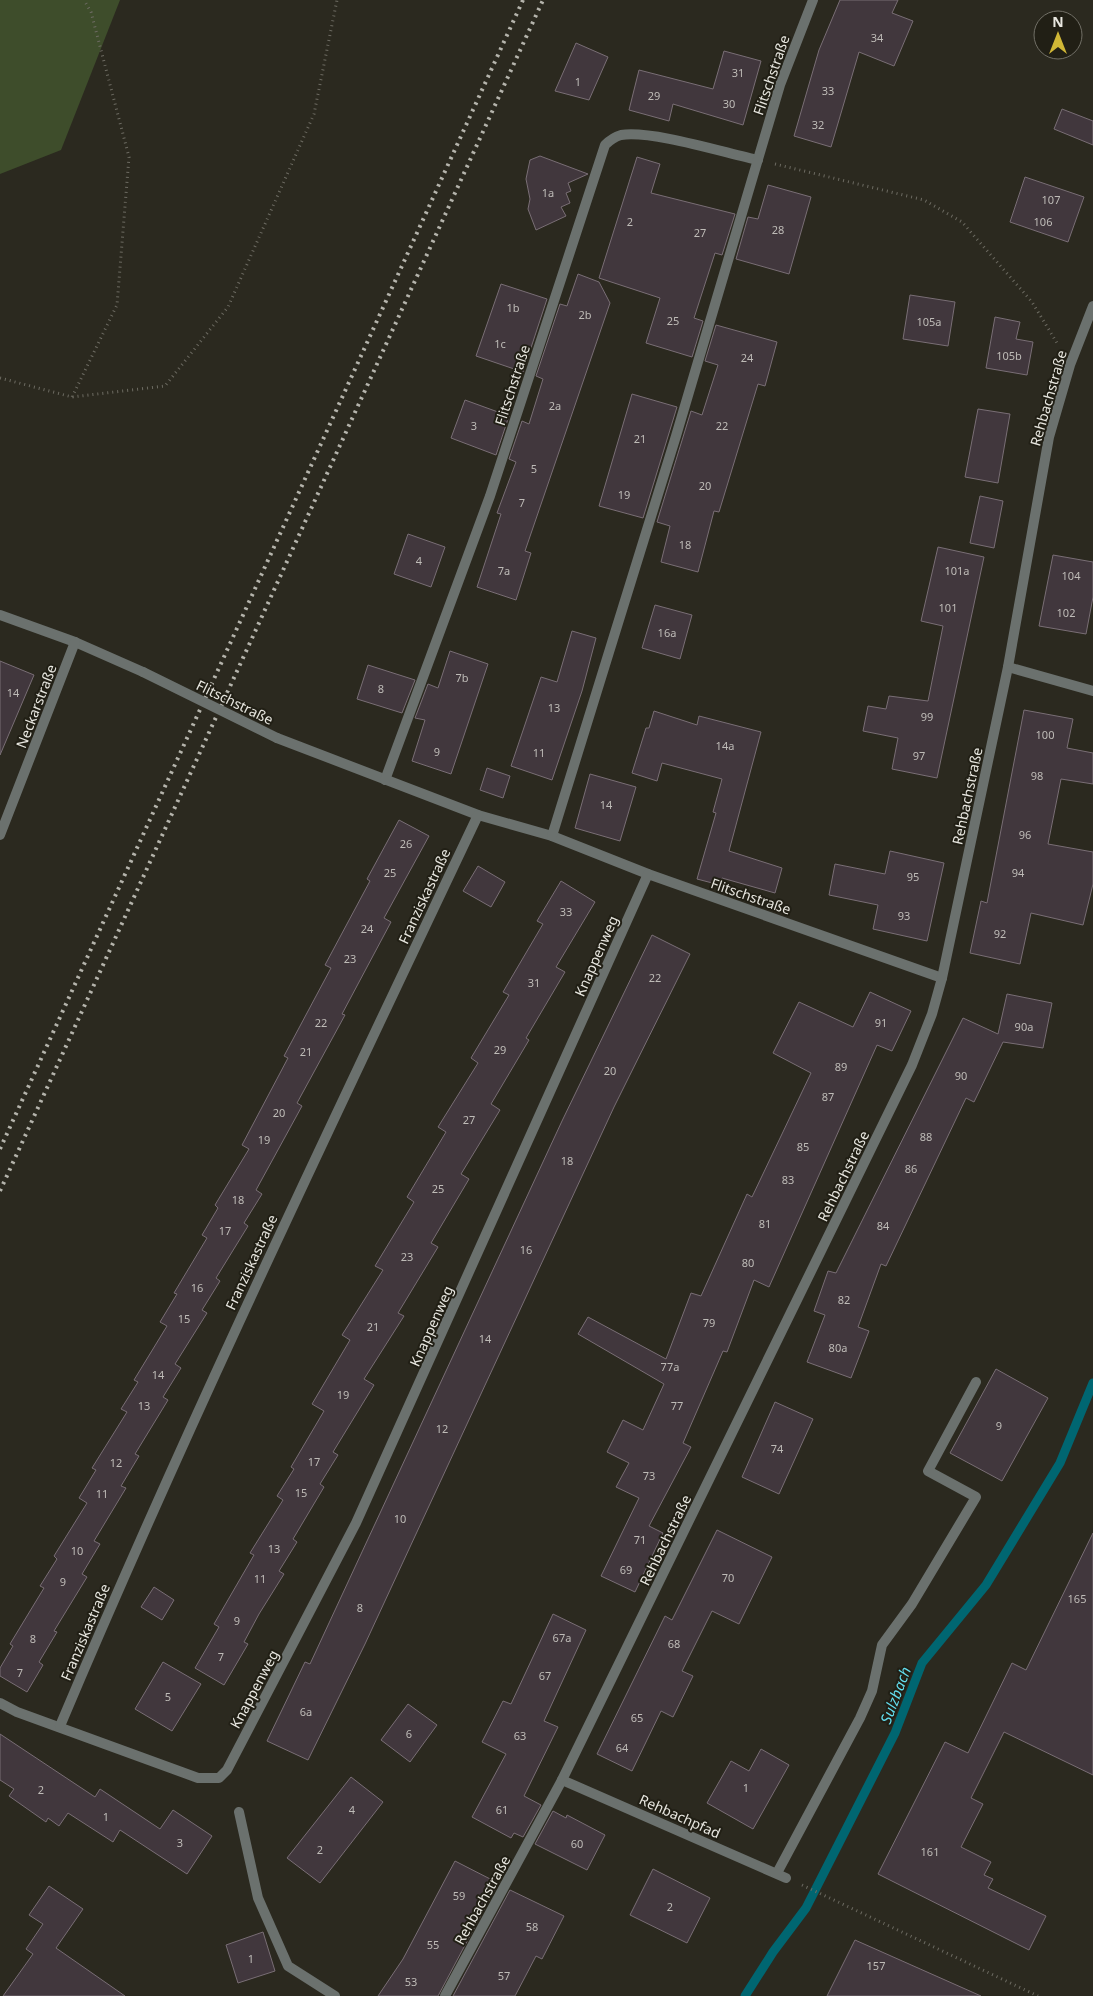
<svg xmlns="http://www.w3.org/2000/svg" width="1093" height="1996" viewBox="0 0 1093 1996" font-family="'Noto Sans',sans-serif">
	<rect width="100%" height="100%" fill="#2b291f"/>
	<path fill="#3e4d2b" d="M0,0H120L61,150L0,174Z"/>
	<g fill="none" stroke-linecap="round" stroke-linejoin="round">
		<path stroke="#006671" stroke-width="9" d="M745,1996L773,1952L806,1908L895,1733L922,1663L986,1585L1060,1463L1093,1383"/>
	</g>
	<g fill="#41373d" stroke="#796e75">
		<path d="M840,0H898L892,13L913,21L894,66L859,52L831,147L794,136L819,50Z"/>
		<path d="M576,43L608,57L589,100L555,91Z"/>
		<path d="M724,51L761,61L743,125L673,104L669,121L629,110L639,70L713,89Z"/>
		<path d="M1062,109L1093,121V145L1054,129Z"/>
		<path d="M540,156L588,174L568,183L571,191L566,193L570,203L561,207L566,216L536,230L528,209L530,199L526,179L530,160Z"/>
		<path d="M637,157L660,164L651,193L735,214L722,255L715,253L694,318L703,321L692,357L646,343L660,298L599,278Z"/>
		<path d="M1025,177L1084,197L1068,242L1010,222Z"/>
		<path d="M768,185L811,197L789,274L736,259L748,217L758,219Z"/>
		<path d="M578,274L599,282L610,303L525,551L531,553L516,600L477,587L501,514L497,513L516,462L509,459L522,421L529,424L543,379L536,376L560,304L567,306Z"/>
		<path d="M501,284L547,299L523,372L476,356Z"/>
		<path d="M910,295L955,302L948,346L903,339Z"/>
		<path d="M995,317L1020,322L1016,339L1033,342L1027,375L986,368Z"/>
		<path d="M716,325L777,342L765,386L758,384L719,512L714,511L698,572L661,562L670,526L657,522L691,411L702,415L718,365L705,361Z"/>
		<path d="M632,394L677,407L643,518L599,506Z"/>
		<path d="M465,400L509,416L496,455L451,438Z"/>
		<path d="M978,409L1010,414L998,483L965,477Z"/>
		<path d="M980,496L1003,501L994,548L970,543Z"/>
		<path d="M408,534L445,547L431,587L394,574Z"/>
		<path d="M938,547L984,557L937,778L892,769L898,738L863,731L868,706L886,709L889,696L928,701L943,626L921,621Z"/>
		<path d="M1053,555L1093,562V597L1086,634L1039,626Z"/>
		<path d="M655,605L692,615L680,659L642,648Z"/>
		<path d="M572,631L596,638L582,691L552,780L511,766L541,677L557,682Z"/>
		<path d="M450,651L488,664L451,774L412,761L425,720L415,718L428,684L438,688Z"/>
		<path d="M0,661L34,675L0,755Z"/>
		<path d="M368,665L415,680L402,713L357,699Z"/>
		<path d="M1024,710L1073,719L1067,748L1093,753V784L1061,779L1048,844L1093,852V884L1083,925L1031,913L1020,964L970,953L981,901L987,903Z"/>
		<path d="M654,711L697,725L699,716L761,732L729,851L782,868L775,893L722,878L720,885L697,879L716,813L713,812L722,779L662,763L657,781L632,773L646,728H649Z"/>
		<path d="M487,768L510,776L503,798L480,790Z"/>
		<path d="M590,774L636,787L620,841L575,828Z"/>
		<path d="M399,820L429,836L384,918L391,922L342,1014L345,1015L297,1103L302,1106L256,1190L262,1194L244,1223L248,1226L216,1278L220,1281L202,1310L207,1313L175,1364L181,1368L163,1397L168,1400L135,1454L139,1456L121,1486L126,1488L94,1541L100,1544L82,1574L87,1577L54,1631L57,1632L39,1662L43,1665L27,1692L0,1676V1668L13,1646L10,1644L44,1588L40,1586L57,1559L54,1556L87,1503L79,1498L96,1470L92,1468L127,1412L121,1409L138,1382L134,1380L167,1326L160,1322L177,1294L174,1293L207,1238L202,1235L218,1208L215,1205L249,1149L242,1145L288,1058L284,1056L331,968L325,965L370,881L367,879Z"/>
		<path d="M890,851L944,863L927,941L873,929L878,905L829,895L835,864L885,874Z"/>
		<path d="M478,866L505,882L491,907L463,891Z"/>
		<path d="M561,881L595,902L556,967L565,972L526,1038L529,1040L491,1104L500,1110L461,1174L469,1179L431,1243L438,1247L398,1313L404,1316L364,1379L374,1385L333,1452L338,1455L320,1484L324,1487L293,1539L297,1542L279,1571L284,1574L259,1614L244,1642L248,1644L224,1685L195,1668L219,1627L214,1624L254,1555L250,1553L283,1500L277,1496L294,1469L291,1467L324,1411L312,1404L350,1340L342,1335L383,1270L375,1266L414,1202L407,1197L446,1132L438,1127L478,1063L471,1058L509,995L503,992L543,924L537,921Z"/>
		<path d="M652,935L690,954L614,1107L365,1644L308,1760L267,1741L305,1662L310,1664L562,1121Z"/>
		<path d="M870,992L911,1011L892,1051L877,1045L769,1287L754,1280L727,1352L723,1351L683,1443L691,1447L649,1526L663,1533L635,1592L601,1576L639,1498L616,1487L629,1463L607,1452L623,1420L643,1430L664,1384L578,1334L588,1317L666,1359L691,1293L701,1296L747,1194L752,1197L811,1073L773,1053L799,1002L853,1027Z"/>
		<path d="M1007,994L1052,1003L1043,1048L1003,1042L974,1102L966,1098L886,1266L881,1264L858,1327L869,1331L851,1378L807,1362L825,1315L814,1311L828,1271L836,1273L963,1018L998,1034Z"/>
		<path d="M996,1369L1048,1398L1002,1481L950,1453Z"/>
		<path d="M775,1402L813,1419L779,1494L742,1477Z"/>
		<path d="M717,1530L772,1557L739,1624L712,1611L682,1671L693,1676L673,1717L661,1711L632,1771L597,1754L665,1616L672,1620Z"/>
		<path d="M1093,1533V1775L1004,1732L971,1798L983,1804L961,1847L991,1862L984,1875L993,1879L988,1888L1046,1916L1029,1950L878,1874L945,1742L968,1753L1012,1663L1026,1670Z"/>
		<path d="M154,1587L174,1600L162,1620L141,1607Z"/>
		<path d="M553,1614L586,1630L544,1721L558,1727L524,1796L541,1805L523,1837L514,1833L511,1838L472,1817L506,1754L482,1742L503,1701L511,1704Z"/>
		<path d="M163,1662L201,1684L172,1731L135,1709Z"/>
		<path d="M408,1704L437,1725L410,1762L381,1740Z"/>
		<path d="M0,1734L95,1797L100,1789L160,1829L173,1810L212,1836L187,1874L120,1830L113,1842L68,1813L59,1826L48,1818L46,1822L9,1796L14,1789L0,1780Z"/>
		<path d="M761,1749L789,1765L753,1829L707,1803L731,1761L749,1771Z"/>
		<path d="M351,1777L383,1802L320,1883L287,1858Z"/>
		<path d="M553,1811L566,1818L567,1815L605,1835L587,1870L535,1844Z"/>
		<path d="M455,1861L498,1883L438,1996H378L403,1959Z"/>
		<path d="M653,1869L710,1898L687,1943L630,1915Z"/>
		<path d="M49,1886L83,1909L56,1948L125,1996H3L33,1954L26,1949L43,1924L29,1915Z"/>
		<path d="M510,1890L564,1916L542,1959L536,1956L515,1996H453Z"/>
		<path d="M263,1932L275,1971L238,1983L226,1945Z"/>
		<path d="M855,1940L981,1996H827Z"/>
	</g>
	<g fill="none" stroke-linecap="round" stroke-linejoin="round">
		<g stroke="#6d6b62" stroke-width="3" stroke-dasharray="1 4" stroke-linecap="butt">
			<path d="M775,164L924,200L962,222L1032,302L1057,343"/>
			<path d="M0,378L72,397L165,386L228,307L314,114L337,0"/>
			<path d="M72,397L117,305L129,157L91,12L84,0"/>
			<path d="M802,1885L1038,1996"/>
		</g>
		<path stroke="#6b716e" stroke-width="10" d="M777,1873L860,1718L872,1691L882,1645L912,1604L976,1497L928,1471L976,1382"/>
		<g stroke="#6b716e" stroke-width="10">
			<path d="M0,615L75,642L143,672"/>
			<path d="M1008,667L1093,691"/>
			<path d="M277,738L478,815L552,836L648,874L942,978"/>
			<path d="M385,780L490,496L605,145C610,140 614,137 621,135C652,130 725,153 758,160"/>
			<path d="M0,835L75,642"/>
			<path d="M552,836L676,436L780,85L813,0"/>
			<path d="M0,1703L17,1712L198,1778H219L227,1770L356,1523L648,874"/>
			<path d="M60,1726C190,1418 335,1117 478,815"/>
			<path d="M562,1780L786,1878"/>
			<path d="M239,1812L258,1898L288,1966L335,1996"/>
			<path d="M445,1996L562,1780L912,1065L932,1014L942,978L1008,667L1049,437L1070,365L1093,306"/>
		</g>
		<g stroke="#b5b4ac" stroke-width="4" stroke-dasharray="2.5 5" stroke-linecap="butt">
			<path d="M0,1149L523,0"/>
			<path d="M0,1191L543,0"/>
		</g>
		<path stroke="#6b716e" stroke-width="10" d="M143,672L277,738"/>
	</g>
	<g text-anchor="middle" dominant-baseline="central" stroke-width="4" stroke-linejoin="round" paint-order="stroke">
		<g font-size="11" fill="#bebbb7">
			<text x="877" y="37">34</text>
			<text x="738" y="72">31</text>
			<text x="578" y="81">1</text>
			<text x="828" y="90">33</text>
			<text x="654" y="95">29</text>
			<text x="729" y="103">30</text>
			<text x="818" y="124">32</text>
			<text x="548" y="192">1a</text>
			<text x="1051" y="199">107</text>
			<text x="630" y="221">2</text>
			<text x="1043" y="221">106</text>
			<text x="778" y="229">28</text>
			<text x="700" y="232">27</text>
			<text x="513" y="307">1b</text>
			<text x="585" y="314">2b</text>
			<text x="673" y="320">25</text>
			<text x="929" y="321">105a</text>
			<text x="500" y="343">1c</text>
			<text x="1009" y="355">105b</text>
			<text x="747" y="357">24</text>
			<text x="555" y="405">2a</text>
			<text x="474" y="425">3</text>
			<text x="722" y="425">22</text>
			<text x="640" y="438">21</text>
			<text x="534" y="468">5</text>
			<text x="705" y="485">20</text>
			<text x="624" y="494">19</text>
			<text x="522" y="502">7</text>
			<text x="685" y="544">18</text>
			<text x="419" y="560">4</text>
			<text x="504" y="570">7a</text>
			<text x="957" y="570">101a</text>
			<text x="1071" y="575">104</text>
			<text x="948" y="607">101</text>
			<text x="1066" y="612">102</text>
			<text x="667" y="632">16a</text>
			<text x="462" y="677">7b</text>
			<text x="381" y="688">8</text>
			<text x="13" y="692">14</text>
			<text x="554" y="707">13</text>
			<text x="927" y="716">99</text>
			<text x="1045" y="734">100</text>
			<text x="725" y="745">14a</text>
			<text x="437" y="751">9</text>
			<text x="539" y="752">11</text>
			<text x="919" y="755">97</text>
			<text x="1037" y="775">98</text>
			<text x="606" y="804">14</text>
			<text x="1025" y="834">96</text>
			<text x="406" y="843">26</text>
			<text x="390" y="872">25</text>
			<text x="1018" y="872">94</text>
			<text x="913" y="876">95</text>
			<text x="566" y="911">33</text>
			<text x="904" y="915">93</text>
			<text x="367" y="928">24</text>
			<text x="1000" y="933">92</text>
			<text x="350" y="958">23</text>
			<text x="655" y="977">22</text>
			<text x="534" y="982">31</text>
			<text x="321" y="1022">22</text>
			<text x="881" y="1022">91</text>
			<text x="1024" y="1026">90a</text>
			<text x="500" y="1049">29</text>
			<text x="306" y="1051">21</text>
			<text x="841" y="1066">89</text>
			<text x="610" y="1070">20</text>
			<text x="961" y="1075">90</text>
			<text x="828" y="1096">87</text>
			<text x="279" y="1112">20</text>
			<text x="469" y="1119">27</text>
			<text x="926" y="1136">88</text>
			<text x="264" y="1139">19</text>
			<text x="803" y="1146">85</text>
			<text x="567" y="1160">18</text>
			<text x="911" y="1168">86</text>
			<text x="788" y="1179">83</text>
			<text x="438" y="1188">25</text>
			<text x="238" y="1199">18</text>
			<text x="765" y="1223">81</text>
			<text x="883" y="1225">84</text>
			<text x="225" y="1230">17</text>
			<text x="526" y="1249">16</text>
			<text x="407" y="1256">23</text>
			<text x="748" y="1262">80</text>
			<text x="197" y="1287">16</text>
			<text x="844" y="1299">82</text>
			<text x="184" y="1318">15</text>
			<text x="709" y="1322">79</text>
			<text x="373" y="1326">21</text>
			<text x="485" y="1338">14</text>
			<text x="838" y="1347">80a</text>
			<text x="670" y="1366">77a</text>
			<text x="158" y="1374">14</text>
			<text x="343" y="1394">19</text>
			<text x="144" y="1405">13</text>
			<text x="677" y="1405">77</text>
			<text x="999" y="1425">9</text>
			<text x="442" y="1428">12</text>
			<text x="777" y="1448">74</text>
			<text x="314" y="1461">17</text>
			<text x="116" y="1462">12</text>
			<text x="649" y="1475">73</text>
			<text x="301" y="1492">15</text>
			<text x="102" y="1493">11</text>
			<text x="400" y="1518">10</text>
			<text x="640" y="1539">71</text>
			<text x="274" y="1548">13</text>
			<text x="77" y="1550">10</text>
			<text x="626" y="1569">69</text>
			<text x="728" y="1577">70</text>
			<text x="260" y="1578">11</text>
			<text x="63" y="1581">9</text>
			<text x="1077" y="1598">165</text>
			<text x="360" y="1607">8</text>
			<text x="237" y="1620">9</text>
			<text x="562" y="1637">67a</text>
			<text x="33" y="1638">8</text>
			<text x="674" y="1643">68</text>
			<text x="221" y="1656">7</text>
			<text x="20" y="1672">7</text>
			<text x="545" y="1675">67</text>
			<text x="168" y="1696">5</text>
			<text x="306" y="1711">6a</text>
			<text x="637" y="1717">65</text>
			<text x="409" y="1733">6</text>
			<text x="520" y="1735">63</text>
			<text x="622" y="1747">64</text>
			<text x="746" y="1787">1</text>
			<text x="41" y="1789">2</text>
			<text x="352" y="1809">4</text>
			<text x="502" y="1809">61</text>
			<text x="106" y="1816">1</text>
			<text x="180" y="1842">3</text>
			<text x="577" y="1843">60</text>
			<text x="320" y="1849">2</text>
			<text x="930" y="1851">161</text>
			<text x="459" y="1895">59</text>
			<text x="670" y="1906">2</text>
			<text x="532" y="1926">58</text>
			<text x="433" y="1944">55</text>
			<text x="251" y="1958">1</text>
			<text x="876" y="1965">157</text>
			<text x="504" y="1975">57</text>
			<text x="411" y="1981">53</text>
		</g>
		<g font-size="14" fill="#e8e7e0" stroke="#211f15">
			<text transform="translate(771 75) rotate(-71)">Flitschstraße</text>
			<text transform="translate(512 385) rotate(-72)">Flitschstraße</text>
			<text transform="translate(1048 398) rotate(-74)">Rehbachstraße</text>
			<text transform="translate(235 702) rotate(26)">Flitschstraße</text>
			<text transform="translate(36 706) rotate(-69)">Neckarstraße</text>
			<text transform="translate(967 796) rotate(-78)">Rehbachstraße</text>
			<text transform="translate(424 896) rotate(-65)">Franziskastraße</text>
			<text transform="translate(751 896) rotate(19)">Flitschstraße</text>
			<text transform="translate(596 956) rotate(-66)">Knappenweg</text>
			<text transform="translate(843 1176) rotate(-64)">Rehbachstraße</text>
			<text transform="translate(251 1262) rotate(-65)">Franziskastraße</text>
			<text transform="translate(431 1326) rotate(-66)">Knappenweg</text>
			<text transform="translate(665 1540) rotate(-64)">Rehbachstraße</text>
			<text transform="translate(85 1632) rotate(-67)">Franziskastraße</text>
			<text transform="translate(254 1689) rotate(-62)">Knappenweg</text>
			<text transform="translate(680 1816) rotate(24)">Rehbachpfad</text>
			<text transform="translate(482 1900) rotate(-61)">Rehbachstraße</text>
		</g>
		<g font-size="15" font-style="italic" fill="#63ddee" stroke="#211f15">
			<text transform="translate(895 1695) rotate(-69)">Sulzbach</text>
		</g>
	</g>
	<g transform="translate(1058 35)"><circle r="24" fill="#211f15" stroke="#716f66"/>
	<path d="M0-4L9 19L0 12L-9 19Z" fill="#d0b736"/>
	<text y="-8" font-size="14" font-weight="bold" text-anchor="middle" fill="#e8e7e0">N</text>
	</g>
</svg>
